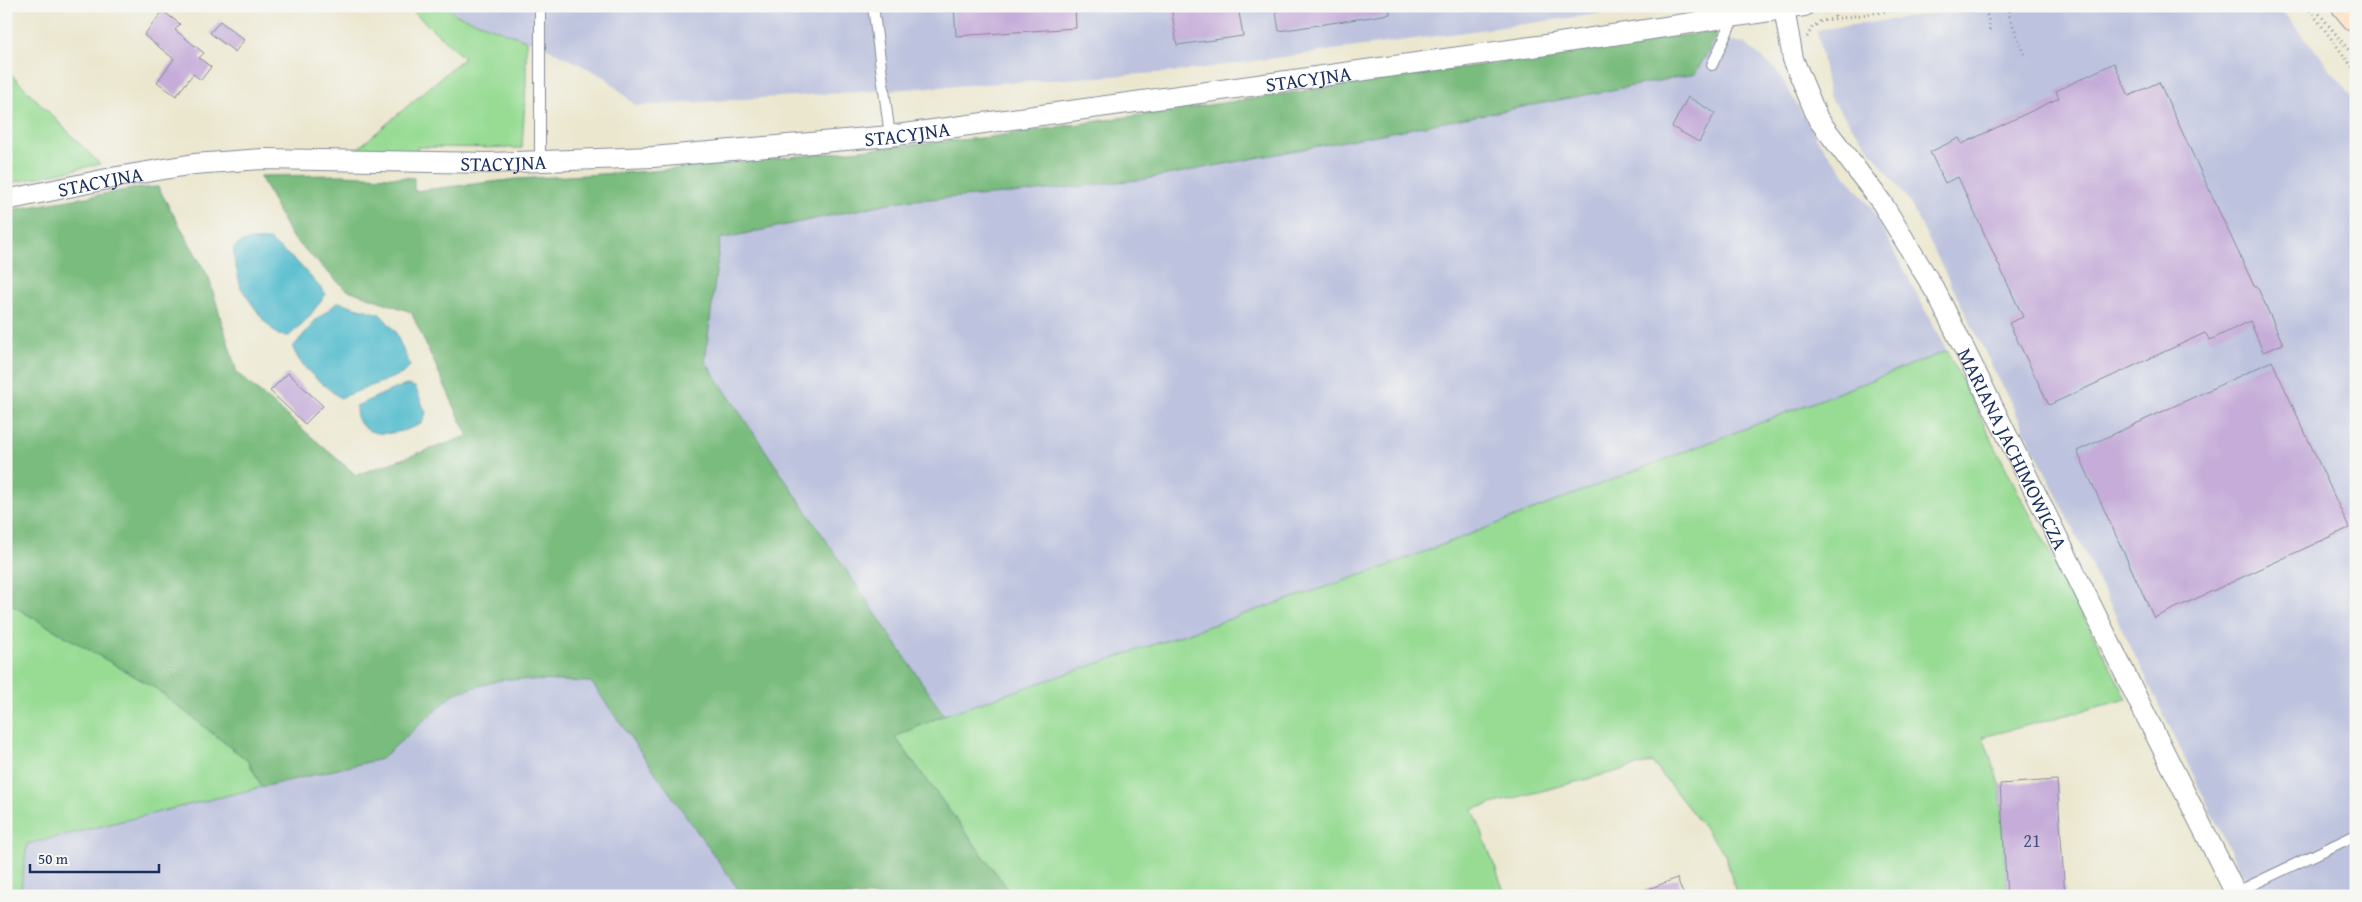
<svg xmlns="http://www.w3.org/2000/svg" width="2362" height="902" viewBox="0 0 2362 902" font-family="'Gentium Book Plus',serif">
	<rect width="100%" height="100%" fill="#f6f6f2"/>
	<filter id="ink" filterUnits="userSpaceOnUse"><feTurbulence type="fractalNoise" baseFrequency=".02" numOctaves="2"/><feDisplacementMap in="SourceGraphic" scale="10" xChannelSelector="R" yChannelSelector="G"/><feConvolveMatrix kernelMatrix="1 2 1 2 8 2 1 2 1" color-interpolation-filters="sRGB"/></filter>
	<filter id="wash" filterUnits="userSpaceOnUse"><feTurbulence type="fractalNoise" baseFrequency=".0096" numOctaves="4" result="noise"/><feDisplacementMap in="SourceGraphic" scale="20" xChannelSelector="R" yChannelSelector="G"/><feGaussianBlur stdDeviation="1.12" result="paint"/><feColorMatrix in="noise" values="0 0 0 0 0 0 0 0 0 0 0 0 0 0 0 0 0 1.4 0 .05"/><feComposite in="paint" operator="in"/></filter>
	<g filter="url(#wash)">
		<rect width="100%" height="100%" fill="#ebe7cf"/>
		<g fill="#bdc3de">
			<path d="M448,6H1655L1175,72L636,106L605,77L547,48L455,13Z"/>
			<path d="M1988,6H2278L2356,100V896H2259L2238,867L2040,461L1909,201L1829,96L1817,30Z"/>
			<path d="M1716,38L1744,43L1776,69L1818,140L1872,209L1947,351L1382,568L944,715L705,361L720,239L899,201L1020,193L1146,179L1694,74Z"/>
			<path d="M504,679L591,682L743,896H20L26,844L381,759L455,693Z"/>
		</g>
		<g fill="#98dc94" stroke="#5a8679">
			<path d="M407,6H447L455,14L526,40V83L522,148L417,147V152L356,150L464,58Z"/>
			<path d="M6,69L100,164L6,184Z"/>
			<path d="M1947,351L2015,486L2127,699L1983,737L2000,784L2007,896H1737L1725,854L1652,762L1473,809L1506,896H1013L895,737L944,715L1382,568Z"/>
			<path d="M6,602L155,688L248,761L262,787L27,844L20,896H6Z"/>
		</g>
		<path fill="#7abc7e" stroke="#4a766e" d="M1714,31L1716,38L1695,74L1146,179L1020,193L899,201L720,239L705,361L944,715L895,737L1013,896H743L591,682L504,679L455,693L381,759L262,787L248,761L155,688L6,602V211L132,189L158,187L209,278L237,373L356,475L468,436L411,312L345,289L291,236L260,176L341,175L414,178V191L517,179L652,171L990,137Z"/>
		<g fill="#52bcce" stroke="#367696">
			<path d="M269,240L298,263L326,294L308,318L289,336L278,335L264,321L241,288L234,259V248C243,238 256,240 269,240Z"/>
			<path d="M338,302L380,314L395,331L410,366L402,374L340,398C323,384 299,368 293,347L316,320Z"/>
			<path d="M407,385L415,387L426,413L422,423C401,435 355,444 356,406L394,389Z"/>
		</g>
		<g id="blocks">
			<g fill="#c6add9">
				<path d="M954,6H1075L1076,28L956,36Z"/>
				<path d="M1171,6H1238L1243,36L1177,45Z"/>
				<path d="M1275,6H1389L1390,14L1279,31Z"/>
				<path d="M163,11L180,24L175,30L204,53L199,58L211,67L201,80L193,74L176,96L157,82L174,59L144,35Z"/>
				<path d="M220,21L244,40L235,52L210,33Z"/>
				<path d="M2114,63L2129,96L2159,82L2254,286H2257L2283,344L2263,352L2250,321L2210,340L2205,333L2049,405L2009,323L2023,317L1958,177L1945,183L1930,152L1959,138L1962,144L2059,98L2056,91Z"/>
				<path d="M1688,97L1715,113L1699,142L1672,127Z"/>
				<path d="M2272,361L2349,528L2154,618L2077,451Z"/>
				<path d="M288,373L323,406L305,424L270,391Z"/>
				<path d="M2057,780L2065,896H2007L2000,784Z"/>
				<path d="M1677,878L1684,896H1633V895Z"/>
			</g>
		</g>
	</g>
	<g filter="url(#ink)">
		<use href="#blocks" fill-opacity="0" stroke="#838b96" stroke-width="1"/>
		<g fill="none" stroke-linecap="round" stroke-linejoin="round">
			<defs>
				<g id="service">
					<path d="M540,6V161"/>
					<path d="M873,6L890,136"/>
					<path d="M1712,65L1734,17"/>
					<path d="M2235,893L2356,835"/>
				</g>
				<g id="minor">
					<path id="s1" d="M1784,9L1793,59L1818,119L1882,203L1937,294L2140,704L2237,896"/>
					<path id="s2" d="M6,200L117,177L194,164L263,159L489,163L653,157L890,136L1553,44L1804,6"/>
				</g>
				<path id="secondary" d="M2346,6L2356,18"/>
			</defs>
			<use href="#service" stroke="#838b96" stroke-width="12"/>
			<use href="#minor" stroke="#838b96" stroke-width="22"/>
			<use href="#secondary" stroke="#838b96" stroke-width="30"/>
			<g stroke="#838b96" stroke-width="3" stroke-dasharray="1 4" stroke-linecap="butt">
				<path d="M1834,6L1835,18"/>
				<path d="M1982,6L1988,17L1990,34"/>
				<path d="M2010,6L2009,15L2024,54"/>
				<path d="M2307,6L2356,72"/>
				<path d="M2313,6L2356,59"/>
				<path d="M1807,37L1812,28L1821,21L1921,6"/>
			</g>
			<use href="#service" stroke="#fff" stroke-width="10"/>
			<use href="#minor" stroke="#fff" stroke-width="20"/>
			<use href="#secondary" stroke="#fce5cf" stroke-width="28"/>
		</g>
	</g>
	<g text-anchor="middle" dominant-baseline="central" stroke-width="4.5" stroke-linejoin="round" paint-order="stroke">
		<g font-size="18" fill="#464e7d">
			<text x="2032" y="840">21</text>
		</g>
		<g font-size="20" fill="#1b2f5e" stroke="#f6f6f2">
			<text stroke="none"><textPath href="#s2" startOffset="1311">STACYJNA</textPath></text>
			<text stroke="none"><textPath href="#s2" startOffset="906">STACYJNA</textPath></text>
			<text stroke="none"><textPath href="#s2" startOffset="501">STACYJNA</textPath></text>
			<text stroke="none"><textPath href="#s2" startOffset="96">STACYJNA</textPath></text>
			<text stroke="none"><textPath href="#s1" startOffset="500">MARIANA JACHIMOWICZA</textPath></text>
		</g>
	</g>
	<rect width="2362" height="902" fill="none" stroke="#f6f6f2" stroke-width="25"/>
	<path d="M30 864v8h129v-8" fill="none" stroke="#1b2f5e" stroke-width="2.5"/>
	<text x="38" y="864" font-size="15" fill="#1b2f5e" stroke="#f6f6f2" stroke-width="4" paint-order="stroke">50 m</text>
</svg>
